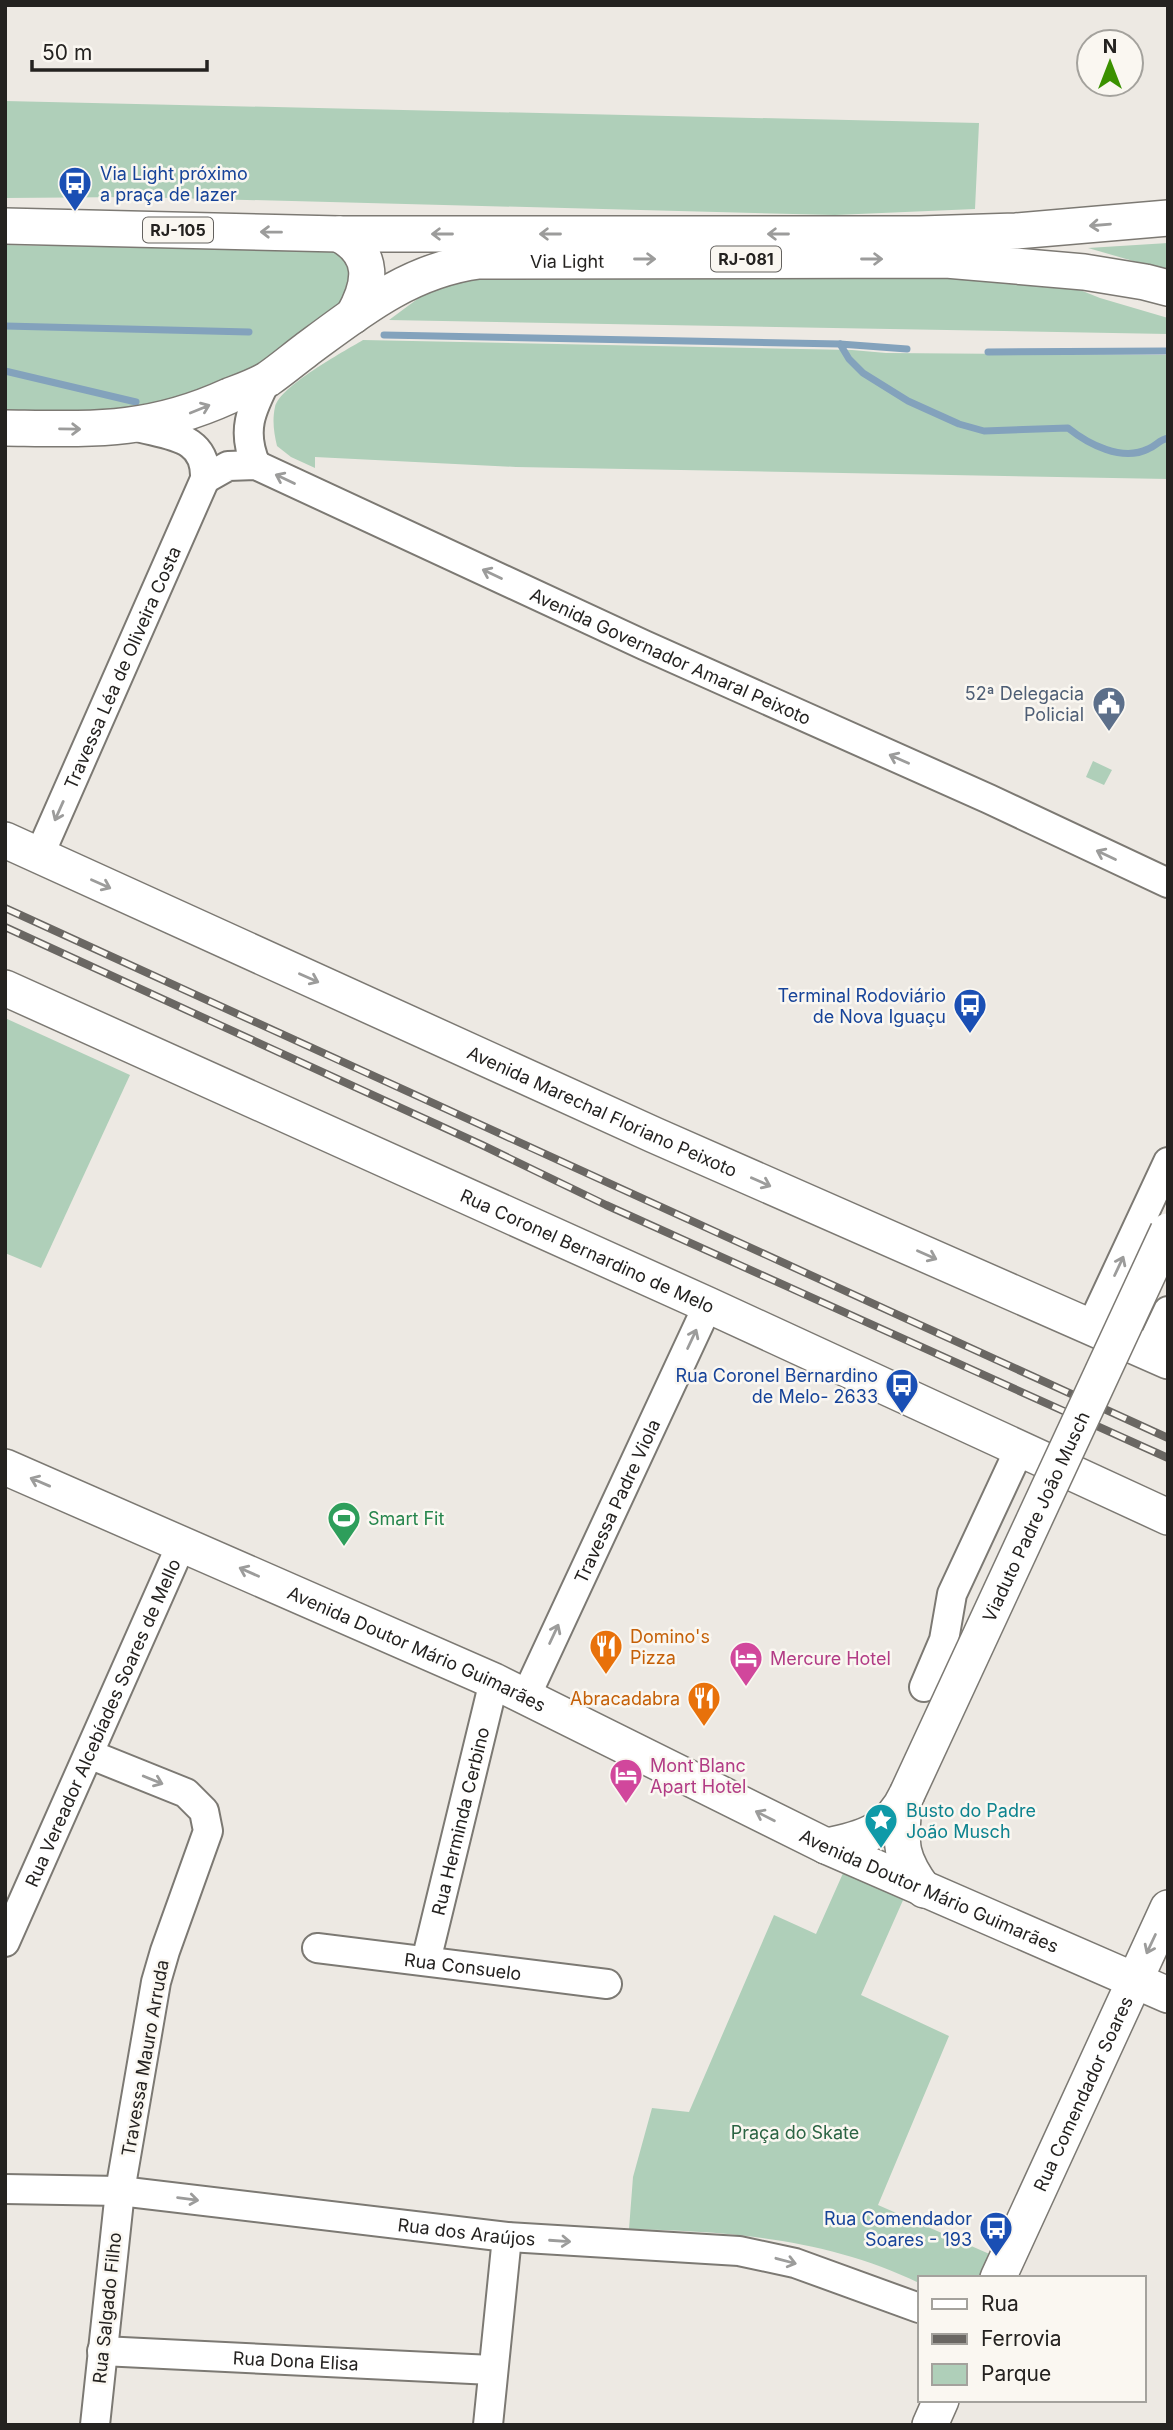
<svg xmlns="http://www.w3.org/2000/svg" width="1173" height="2430" viewBox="0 0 1173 2430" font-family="Inter,sans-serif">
	<rect width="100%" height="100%" fill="#ede9e3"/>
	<g fill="#afcfb9">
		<path d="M5,101L979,123L975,209L835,215L133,197L5,198Z"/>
		<path d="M1168,243V271L1088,248Z"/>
		<path d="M5,245L347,251L358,296L236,380L111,421L5,417Z"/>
		<path d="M473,266L1050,278L1100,298L1168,318V334L389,320L435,286Z"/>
		<path d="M363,340L852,350L886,353L1168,355V479L516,467L315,457V468L291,457L277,446C274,433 272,421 275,407C280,386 343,352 363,340Z"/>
		<path d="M1093,761L1112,770L1104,785L1086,777Z"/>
		<path d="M5,1018L130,1075L41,1268L5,1253Z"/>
		<path d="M844,1871L904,1898L861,1995L949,2036L878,2205L994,2256L984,2278H919V2283C829,2239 728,2231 629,2229L633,2177L652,2108L689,2112L774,1915L816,1934Z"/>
	</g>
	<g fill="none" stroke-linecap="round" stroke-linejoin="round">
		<g stroke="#83a2bc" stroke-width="7">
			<path d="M5,326L249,332"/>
			<path d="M384,335L840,344L907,349"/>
			<path d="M840,344L849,359L863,373L908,401L959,424L984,431L1068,428C1088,444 1122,462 1148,449C1156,446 1159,440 1168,438"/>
			<path d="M988,352L1168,351"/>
			<path d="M5,371L136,402"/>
		</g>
		<defs>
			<g id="minor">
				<path d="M256,465C241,431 251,410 267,379"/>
				<path id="s1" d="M205,479L228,466L256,465L644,645L989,799L1168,883"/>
				<path id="s2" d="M39,856L205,479C207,435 168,436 134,426"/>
				<path d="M1091,1327L1168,1162"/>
				<path d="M1148,1353L1168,1311"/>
				<path d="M924,1687L944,1640L952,1594L1020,1448"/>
				<path id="s3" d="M526,1696L708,1305"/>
				<path d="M89,1754L186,1793L204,1811L208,1831L165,1951L156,1982L120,2191L95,2425"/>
				<path id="s4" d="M5,1942L182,1543"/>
				<path id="s5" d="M317,1948L607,1984"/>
				<path id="s6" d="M426,1961L494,1681"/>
				<path id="s7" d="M5,2189L120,2191L507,2237L739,2251L795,2263L919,2308"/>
				<path id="s8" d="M102,2351L492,2370"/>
				<path d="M488,2425L507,2237"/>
			</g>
			<g id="major">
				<path d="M5,226L339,234H920L1016,231L1168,218"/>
				<path d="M339,234C376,254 371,284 353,316"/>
				<path id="s9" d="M5,428C91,429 148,433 229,396C242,391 256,386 268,379C281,370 294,359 306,350C360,310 410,270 479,261L946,260L1084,272L1145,282L1168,288"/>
				<path id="s10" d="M5,840L654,1135L1168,1361"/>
				<path id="s11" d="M5,988L708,1305L1168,1517"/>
				<path id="s12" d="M5,1467L494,1681L826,1846L1168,1995"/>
				<path d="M904,1802C901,1843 898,1855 924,1890"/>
				<path d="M826,1846C863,1839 890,1831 907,1794"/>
				<path id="s13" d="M998,2278L1168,1908"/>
				<path d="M930,2425L941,2400"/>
			</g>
		</defs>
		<use href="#minor" stroke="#7c7973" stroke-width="32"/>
		<use href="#major" stroke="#7c7973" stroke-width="38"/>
		<use href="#minor" stroke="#fff" stroke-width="28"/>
		<use href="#major" stroke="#fff" stroke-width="35"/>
		<defs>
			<g id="rail">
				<path d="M5,908L1168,1438"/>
				<path d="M5,927L482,1145L606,1205L1168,1458"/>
			</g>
		</defs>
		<use href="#rail" stroke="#6a6763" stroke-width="8"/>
		<use href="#rail" stroke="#faf7f1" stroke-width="5" stroke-dasharray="16" stroke-linecap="butt"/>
		<defs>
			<g id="major-bridge">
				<path id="s14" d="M907,1794L1168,1231"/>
			</g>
		</defs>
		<use href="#major-bridge" stroke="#7c7973" stroke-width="38" stroke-linecap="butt"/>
		<use href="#major-bridge" stroke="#fff" stroke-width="35"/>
	</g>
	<defs><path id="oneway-shaft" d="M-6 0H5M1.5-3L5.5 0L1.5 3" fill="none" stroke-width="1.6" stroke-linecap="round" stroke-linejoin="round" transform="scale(1.75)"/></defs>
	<g stroke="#9c9c9b">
		<use href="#oneway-shaft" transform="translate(1100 225) rotate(175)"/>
		<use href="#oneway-shaft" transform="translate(271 232) rotate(-179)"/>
		<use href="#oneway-shaft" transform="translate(442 234) rotate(-180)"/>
		<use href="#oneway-shaft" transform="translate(550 234) rotate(180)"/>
		<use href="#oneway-shaft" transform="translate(778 234) rotate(180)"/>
		<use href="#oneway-shaft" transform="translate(645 259)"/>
		<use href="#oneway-shaft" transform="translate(872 259)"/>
		<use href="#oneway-shaft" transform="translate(200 409) rotate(-22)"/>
		<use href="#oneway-shaft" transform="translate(70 429) rotate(1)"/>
		<use href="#oneway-shaft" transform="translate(285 479) rotate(-155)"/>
		<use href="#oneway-shaft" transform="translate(492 574) rotate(-155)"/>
		<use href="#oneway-shaft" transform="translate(899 759) rotate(-156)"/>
		<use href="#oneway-shaft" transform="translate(59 811) rotate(114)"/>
		<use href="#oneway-shaft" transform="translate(1106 855) rotate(-155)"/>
		<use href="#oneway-shaft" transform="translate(101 884) rotate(24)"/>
		<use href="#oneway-shaft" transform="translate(309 978) rotate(24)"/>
		<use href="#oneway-shaft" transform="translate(761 1182) rotate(24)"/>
		<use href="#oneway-shaft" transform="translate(927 1255) rotate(24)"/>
		<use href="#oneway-shaft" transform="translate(1119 1266) rotate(-65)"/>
		<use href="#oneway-shaft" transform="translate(692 1339) rotate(-65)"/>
		<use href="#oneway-shaft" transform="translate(40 1482) rotate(-157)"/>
		<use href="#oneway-shaft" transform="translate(249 1572) rotate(-156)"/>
		<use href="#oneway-shaft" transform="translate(554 1634) rotate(-65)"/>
		<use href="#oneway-shaft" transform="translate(153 1780) rotate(22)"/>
		<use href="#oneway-shaft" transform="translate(765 1816) rotate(-153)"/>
		<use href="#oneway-shaft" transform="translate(1151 1944) rotate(115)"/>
		<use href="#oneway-shaft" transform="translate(188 2199) rotate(7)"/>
		<use href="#oneway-shaft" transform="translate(560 2241) rotate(4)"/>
		<use href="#oneway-shaft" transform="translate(786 2261) rotate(15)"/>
	</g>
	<defs>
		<symbol id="bus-pin" viewBox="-11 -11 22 30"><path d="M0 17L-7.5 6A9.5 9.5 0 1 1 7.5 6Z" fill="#1a4fb4" stroke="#faf7f1"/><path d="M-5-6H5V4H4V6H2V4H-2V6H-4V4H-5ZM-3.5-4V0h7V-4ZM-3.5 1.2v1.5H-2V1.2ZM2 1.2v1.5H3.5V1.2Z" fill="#fff"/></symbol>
		<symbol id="civic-pin" viewBox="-11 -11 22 30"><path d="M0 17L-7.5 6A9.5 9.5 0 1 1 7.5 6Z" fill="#5c6f8a" stroke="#faf7f1"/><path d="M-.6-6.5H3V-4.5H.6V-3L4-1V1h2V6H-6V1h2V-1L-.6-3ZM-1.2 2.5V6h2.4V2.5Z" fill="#fff"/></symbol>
		<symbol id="stadium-pin" viewBox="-11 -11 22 30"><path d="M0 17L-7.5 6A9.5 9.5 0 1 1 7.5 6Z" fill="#2e9e5b" stroke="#faf7f1"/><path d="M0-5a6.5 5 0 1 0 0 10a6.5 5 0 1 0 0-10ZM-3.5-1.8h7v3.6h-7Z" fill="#fff"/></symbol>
		<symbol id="restaurant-pin" viewBox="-11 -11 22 30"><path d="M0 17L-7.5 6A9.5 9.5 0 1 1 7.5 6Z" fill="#e8710a" stroke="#faf7f1"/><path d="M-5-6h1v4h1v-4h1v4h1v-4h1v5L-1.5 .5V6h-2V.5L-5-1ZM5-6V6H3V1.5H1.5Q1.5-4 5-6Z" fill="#fff"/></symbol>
		<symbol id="hotel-pin" viewBox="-11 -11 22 30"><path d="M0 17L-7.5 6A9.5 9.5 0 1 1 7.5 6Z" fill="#d1479c" stroke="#faf7f1"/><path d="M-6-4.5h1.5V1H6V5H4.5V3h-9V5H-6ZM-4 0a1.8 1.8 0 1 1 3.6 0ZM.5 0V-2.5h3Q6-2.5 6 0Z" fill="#fff"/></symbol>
		<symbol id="sight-pin" viewBox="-11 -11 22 30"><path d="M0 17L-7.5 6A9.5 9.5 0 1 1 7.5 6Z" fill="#0f9aa8" stroke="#faf7f1"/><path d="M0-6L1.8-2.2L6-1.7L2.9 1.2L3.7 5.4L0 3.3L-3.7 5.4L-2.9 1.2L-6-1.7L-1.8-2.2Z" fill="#fff"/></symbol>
	</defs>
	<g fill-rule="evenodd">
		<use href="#bus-pin" x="56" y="164" width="38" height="52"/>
		<use href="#civic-pin" x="1090" y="684" width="38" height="52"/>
		<use href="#bus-pin" x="951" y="986" width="38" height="52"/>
		<use href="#bus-pin" x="883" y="1366" width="38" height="52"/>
		<use href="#stadium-pin" x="325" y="1499" width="38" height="52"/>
		<use href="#restaurant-pin" x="587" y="1627" width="38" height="52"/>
		<use href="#hotel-pin" x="727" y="1639" width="38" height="52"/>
		<use href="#restaurant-pin" x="685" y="1679" width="38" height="52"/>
		<use href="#hotel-pin" x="607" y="1756" width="38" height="52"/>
		<use href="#sight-pin" x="862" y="1801" width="38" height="52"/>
		<use href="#bus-pin" x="977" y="2209" width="38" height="52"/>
	</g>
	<g text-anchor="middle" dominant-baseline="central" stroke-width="5" stroke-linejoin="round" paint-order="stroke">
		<g fill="#faf7f1" stroke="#64625f" stroke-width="2">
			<rect x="143" y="217.5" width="70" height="25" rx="5"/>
			<rect x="711" y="246.5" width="70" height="25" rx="5"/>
		</g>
		<g font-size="16" font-weight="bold" fill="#242220">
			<text x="178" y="230">RJ-105</text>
			<text x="746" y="259">RJ-081</text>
		</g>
		<g font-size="18" fill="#164399" stroke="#faf7f1" text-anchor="end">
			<text x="100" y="173" text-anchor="start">Via Light próximo<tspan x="100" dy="21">a praça de lazer</tspan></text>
			<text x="946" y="995">Terminal Rodoviário<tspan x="946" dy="21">de Nova Iguaçu</tspan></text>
			<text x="878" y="1375">Rua Coronel Bernardino<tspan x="878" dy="21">de Melo- 2633</tspan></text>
			<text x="972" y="2218">Rua Comendador<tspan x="972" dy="21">Soares - 193</tspan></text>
		</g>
		<g font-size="18" fill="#242220" stroke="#faf7f1">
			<text stroke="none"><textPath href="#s9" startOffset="604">Via Light</textPath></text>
			<text stroke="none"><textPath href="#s1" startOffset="511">Avenida Governador Amaral Peixoto</textPath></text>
			<text stroke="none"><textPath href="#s2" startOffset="206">Travessa Léa de Oliveira Costa</textPath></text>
			<text stroke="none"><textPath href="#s10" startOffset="656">Avenida Marechal Floriano Peixoto</textPath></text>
			<text stroke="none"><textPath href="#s11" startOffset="639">Rua Coronel Bernardino de Melo</textPath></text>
			<text stroke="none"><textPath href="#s3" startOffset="215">Travessa Padre Viola</textPath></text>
			<text stroke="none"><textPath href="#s14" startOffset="306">Viaduto Padre João Musch</textPath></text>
			<text stroke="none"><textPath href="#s12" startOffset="450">Avenida Doutor Mário Guimarães</textPath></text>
			<text stroke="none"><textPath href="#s4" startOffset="240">Rua Vereador Alcebíades Soares de Mello</textPath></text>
			<text stroke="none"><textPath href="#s6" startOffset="144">Rua Herminda Cerbino</textPath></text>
			<text stroke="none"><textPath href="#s12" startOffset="1017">Avenida Doutor Mário Guimarães</textPath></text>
			<text stroke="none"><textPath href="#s5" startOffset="147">Rua Consuelo</textPath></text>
			<text transform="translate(145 2058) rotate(-80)">Travessa Mauro Arruda</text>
			<text stroke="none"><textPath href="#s13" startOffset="203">Rua Comendador Soares</textPath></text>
			<text stroke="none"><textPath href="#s7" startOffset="464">Rua dos Araújos</textPath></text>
			<text transform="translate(107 2308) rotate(-84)">Rua Salgado Filho</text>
			<text stroke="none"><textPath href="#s8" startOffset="194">Rua Dona Elisa</textPath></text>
		</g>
		<g font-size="18" fill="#4e5e75" stroke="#faf7f1" text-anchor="end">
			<text x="1084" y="693">52ª Delegacia<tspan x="1084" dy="21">Policial</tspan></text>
		</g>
		<g font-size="18" fill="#27864d" stroke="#faf7f1" text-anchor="start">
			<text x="368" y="1518">Smart Fit</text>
		</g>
		<g font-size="18" fill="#c56008" stroke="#faf7f1" text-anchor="start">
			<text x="630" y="1636">Domino's<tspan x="630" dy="21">Pizza</tspan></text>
			<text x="680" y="1698" text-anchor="end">Abracadabra</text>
		</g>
		<g font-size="18" fill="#b23c85" stroke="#faf7f1" text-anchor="start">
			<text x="770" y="1658">Mercure Hotel</text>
			<text x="650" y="1765">Mont Blanc<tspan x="650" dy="21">Apart Hotel</tspan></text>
		</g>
		<g font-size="18" fill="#0d838f" stroke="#faf7f1" text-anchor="start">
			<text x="906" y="1810">Busto do Padre<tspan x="906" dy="21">João Musch</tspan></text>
		</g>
		<g font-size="18" fill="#2b6443" stroke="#faf7f1">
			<text x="795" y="2132">Praça do Skate</text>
		</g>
	</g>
	<rect width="1173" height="2430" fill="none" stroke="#242220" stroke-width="14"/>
	<rect x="918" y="2276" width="228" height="126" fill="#faf7f1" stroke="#a4a29d" stroke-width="2"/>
	<rect x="932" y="2299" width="35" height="10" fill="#ffffff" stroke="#a4a29d" stroke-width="2"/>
	<text x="981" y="2311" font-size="21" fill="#242220">Rua</text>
	<rect x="932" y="2334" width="35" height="10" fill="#6a6763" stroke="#a4a29d" stroke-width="2"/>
	<text x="981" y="2346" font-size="21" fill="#242220">Ferrovia</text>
	<rect x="932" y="2364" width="35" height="21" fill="#afcfb9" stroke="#a4a29d" stroke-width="2"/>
	<text x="981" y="2381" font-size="21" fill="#242220">Parque</text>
	<g transform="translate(1110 63)"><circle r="33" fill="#faf7f1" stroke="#a4a29d" stroke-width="2"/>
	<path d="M0-5L12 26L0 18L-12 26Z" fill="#3a9100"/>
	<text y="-10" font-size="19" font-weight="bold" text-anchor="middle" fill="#242220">N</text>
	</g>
	<path d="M32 60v10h175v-10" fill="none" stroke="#242220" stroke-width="3.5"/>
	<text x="42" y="60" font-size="21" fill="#242220" stroke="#faf7f1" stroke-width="5" paint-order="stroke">50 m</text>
</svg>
